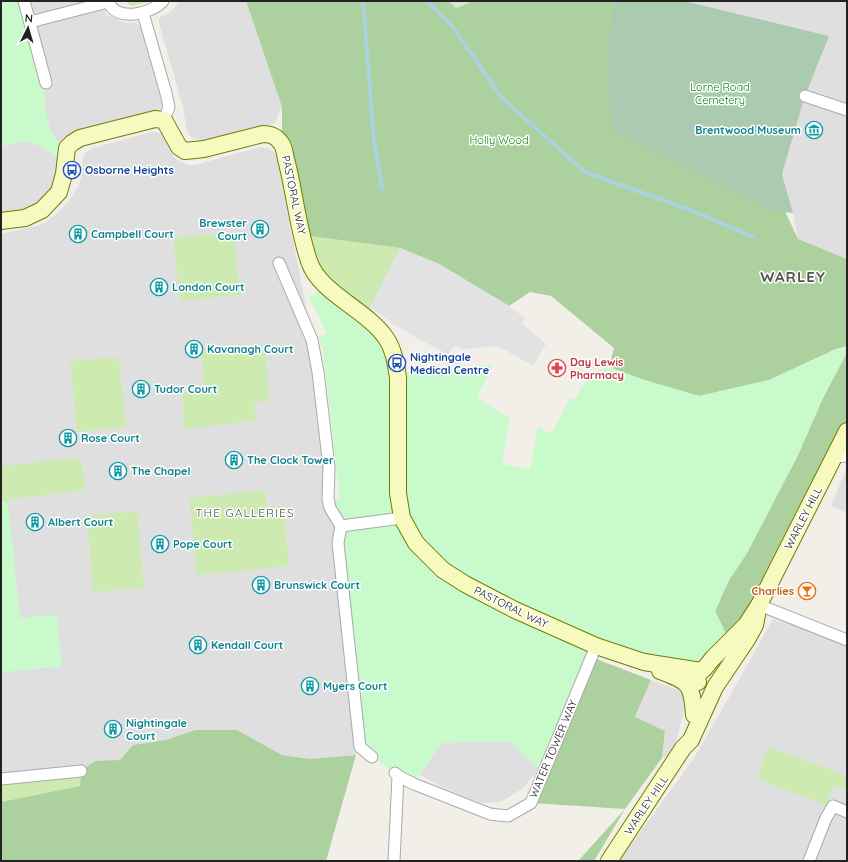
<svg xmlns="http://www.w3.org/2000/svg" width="848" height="862" viewBox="0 0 848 862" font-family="Quicksand,sans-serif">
	<rect width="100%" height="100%" fill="#f2efe9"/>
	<g fill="#e0dfdf">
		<path d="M24,1H105L106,15L111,16L125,23H135L143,27L163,103L162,107L157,110L69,135L60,143L57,141L50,130L44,105L46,83Z"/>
		<path d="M179,1H246L282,107L275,123L205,142L192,138L188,133L186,126L183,107L159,23V19L162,16L172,11Z"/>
		<path d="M449,1H474L456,8Z"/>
		<path d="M684,1H847V259L798,239L793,213L782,174L805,96L829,36Z"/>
		<path d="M151,132L161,133L167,138L173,156L177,160L188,165H195L261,147L268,149L274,152L278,160L318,372L330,508L338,543L360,747L356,755L310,759L282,755L237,730H195L166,740L133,745L120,760L95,762L81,771L1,779V672L62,666L20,618L7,500L84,490L3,466L1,448V234L41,225L54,216L68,202L79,185L83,171L82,161L85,153L93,148Z"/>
		<path d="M25,141L42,147L58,157L59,178L42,203L35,208L1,213V146Z"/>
		<path d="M846,469H847V513L831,506Z"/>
		<path d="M773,619L845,644L847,640V861H619L694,758L731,694Z"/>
		<path d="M651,680L678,690L682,693L686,703L673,752L662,758L665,731L635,718Z"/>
		<path d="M510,741L539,769L523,788L501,802L483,803L468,798L442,787L420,775L441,743Z"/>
	</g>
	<g fill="#cdebb0">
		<path d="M125,1H152L131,6Z"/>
		<path d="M234,232L240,295L180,301L173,238Z"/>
		<path d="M302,235L400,248L365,317L327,287Z"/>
		<path d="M264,345L270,401L254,403L256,421L183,429V392L205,391L201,352Z"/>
		<path d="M119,357L126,427L77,432L70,361Z"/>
		<path d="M81,457L85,490L7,500L8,503L1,501L2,458L3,466Z"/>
		<path d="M265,490L267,507L283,506L289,566L197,575L189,498Z"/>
		<path d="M137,511L144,588L93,592L87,516Z"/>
		<path d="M768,747L847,776L846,789L834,785L826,805L757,779Z"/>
		<path d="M81,771L80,786L1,802V779Z"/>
	</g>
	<g fill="#add19e">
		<path d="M246,1H449L456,8L474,1H619L775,190L798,239L847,259V346L836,349L769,380L699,396L644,380L609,367L614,348L551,296L530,292L509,306L439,264L400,248L302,235L282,144V107Z"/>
		<path d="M847,352V431L759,605L726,634L715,611L729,580L747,553L798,455L822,400Z"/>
		<path d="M591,657L651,680L635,717L665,731L662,758L625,809L594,861H578L625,809L531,803Z"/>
		<path d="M195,730H237L282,755L310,759L356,755L326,861H1V802L80,786L81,771L95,761L120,760L133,745L166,740Z"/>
	</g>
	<path fill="#aacbaf" d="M614,1H684L829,36L805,96L782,174L793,213L770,210L611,129L607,56Z"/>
	<g fill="#c8facc">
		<path d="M1,1H24L46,83L44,105L50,130L57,141L60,143L58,150V157L42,147L25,141L1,146Z"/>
		<path d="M327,287L365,317L398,373L493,365L477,398L510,418L502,464L530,469L538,427L551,434L570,398L575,399L582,387L594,372L609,367L644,380L699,396L769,380L826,354L847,346V352L822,400L798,455L747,553L729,580L715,611L726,634L689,669L596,646L543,773L510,741L441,743L414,784L395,773L360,747L341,526L328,499H340L323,351L319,337L327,333L309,297Z"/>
		<path d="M1,501L8,503L20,618L57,615L62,666L1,672Z"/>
	</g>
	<path fill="#e2e2e2" d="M400,248L439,264L509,306L525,318L522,323L546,344L533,366L498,346L463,349L454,345L448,355L396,326L370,307Z"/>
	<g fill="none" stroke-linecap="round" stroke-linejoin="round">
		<g stroke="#aad3df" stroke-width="4">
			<path d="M363,1L374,141L382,189"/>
			<path d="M427,1L452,26L502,98L585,172L693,211L753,237"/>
		</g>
		<defs>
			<g id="street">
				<path d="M24,1L46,83"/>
				<path d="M108,1C116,23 151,14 163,1"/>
				<path d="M143,13L166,93L169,107L164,120"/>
				<path d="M30,22L108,2"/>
				<path d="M805,96L847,110"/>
				<path d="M279,263L312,340L318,372L329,467L328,499L330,508L341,526"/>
				<path d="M835,457L847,456"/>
				<path d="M759,605L847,640"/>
				<path d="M372,757L360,747L338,543L341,526L402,518"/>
				<path d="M395,773L398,776L414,784L490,814L508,816L531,803L596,646"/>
				<path d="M1,779L81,771"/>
				<path d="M394,861L398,776"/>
				<path d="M809,861L826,818L833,806L847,812"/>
			</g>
			<g id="secondary">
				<path d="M1,221L25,218L42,210L59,192L64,174L67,148L72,143L80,138L155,119L164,120L179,147L185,151L204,149L263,134C271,134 276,136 281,143C285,148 285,157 287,163C295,195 298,229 309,261C319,293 366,309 386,338C394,350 396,364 398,378V493L402,518L416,543L443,570L465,584L515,610L596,646L644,662L701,671"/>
				<path d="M660,671C689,682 692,683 694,715"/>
				<path d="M698,682L697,679L699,673L704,669L713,658L746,625L759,605L847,431"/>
				<path d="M609,861L683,748L691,740L715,687L748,638L755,625L759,605"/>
			</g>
		</defs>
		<use href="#street" stroke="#a9a9a9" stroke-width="13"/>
		<use href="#secondary" stroke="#707d05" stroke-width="18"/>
		<use href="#street" stroke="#fff" stroke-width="11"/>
		<use href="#secondary" stroke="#f7fabf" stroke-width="16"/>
	</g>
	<defs>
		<symbol id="museum-ring" viewBox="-11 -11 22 22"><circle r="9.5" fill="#fff" stroke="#0f9aa8" stroke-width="1.5"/><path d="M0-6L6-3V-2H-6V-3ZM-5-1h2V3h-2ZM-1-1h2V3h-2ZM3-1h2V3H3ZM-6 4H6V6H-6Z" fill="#0f9aa8"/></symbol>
		<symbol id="bus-ring" viewBox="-11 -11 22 22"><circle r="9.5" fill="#fff" stroke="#1a4fb4" stroke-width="1.5"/><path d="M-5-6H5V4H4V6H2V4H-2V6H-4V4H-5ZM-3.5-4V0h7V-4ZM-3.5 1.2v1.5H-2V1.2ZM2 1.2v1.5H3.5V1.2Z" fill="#1a4fb4"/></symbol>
		<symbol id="building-ring" viewBox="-11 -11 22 22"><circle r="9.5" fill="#fff" stroke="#0f9aa8" stroke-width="1.5"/><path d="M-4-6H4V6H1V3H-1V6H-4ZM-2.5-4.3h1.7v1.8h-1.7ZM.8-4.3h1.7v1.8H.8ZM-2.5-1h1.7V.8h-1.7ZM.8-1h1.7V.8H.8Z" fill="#0f9aa8"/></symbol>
		<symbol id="pharmacy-ring" viewBox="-11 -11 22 22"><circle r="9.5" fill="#fff" stroke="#e0444e" stroke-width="1.5"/><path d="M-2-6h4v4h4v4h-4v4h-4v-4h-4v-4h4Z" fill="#e0444e"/></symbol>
		<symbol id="bar-ring" viewBox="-11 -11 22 22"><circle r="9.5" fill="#fff" stroke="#e8710a" stroke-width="1.5"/><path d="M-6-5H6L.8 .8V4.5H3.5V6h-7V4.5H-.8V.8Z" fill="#e8710a"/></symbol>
	</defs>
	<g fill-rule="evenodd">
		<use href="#museum-ring" x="804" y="120" width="20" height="20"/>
		<use href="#bus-ring" x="62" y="160" width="20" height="20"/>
		<use href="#building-ring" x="250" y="219" width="20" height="20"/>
		<use href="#building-ring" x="68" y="224" width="20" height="20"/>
		<use href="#building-ring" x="149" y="277" width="20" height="20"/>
		<use href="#building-ring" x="184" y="339" width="20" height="20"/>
		<use href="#bus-ring" x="387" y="353" width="20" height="20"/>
		<use href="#pharmacy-ring" x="547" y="358" width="20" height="20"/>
		<use href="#building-ring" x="131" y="379" width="20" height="20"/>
		<use href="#building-ring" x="58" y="428" width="20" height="20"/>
		<use href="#building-ring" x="224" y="450" width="20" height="20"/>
		<use href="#building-ring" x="108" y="461" width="20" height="20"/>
		<use href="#building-ring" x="25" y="512" width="20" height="20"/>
		<use href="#building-ring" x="150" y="534" width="20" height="20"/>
		<use href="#building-ring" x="251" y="575" width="20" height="20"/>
		<use href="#bar-ring" x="797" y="581" width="20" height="20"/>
		<use href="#building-ring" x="188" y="635" width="20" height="20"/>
		<use href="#building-ring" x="300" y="676" width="20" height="20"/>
		<use href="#building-ring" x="103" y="719" width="20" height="20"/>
	</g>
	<g text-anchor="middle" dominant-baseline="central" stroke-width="3" stroke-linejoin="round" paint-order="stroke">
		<g font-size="11" fill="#0c8416" stroke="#fff">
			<text x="720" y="87">Lorne Road<tspan x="720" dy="13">Cemetery</tspan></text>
			<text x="499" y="140">Holly Wood</text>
		</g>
		<g font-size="11" font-weight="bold" fill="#0d838f" stroke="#fff" text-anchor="start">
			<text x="801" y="130" text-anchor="end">Brentwood Museum</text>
			<text x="247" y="223" text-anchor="end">Brewster<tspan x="247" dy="13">Court</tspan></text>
			<text x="91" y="234">Campbell Court</text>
			<text x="172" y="287">London Court</text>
			<text x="207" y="349">Kavanagh Court</text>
			<text x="154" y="389">Tudor Court</text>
			<text x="81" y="438">Rose Court</text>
			<text x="247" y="460">The Clock Tower</text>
			<text x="131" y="471">The Chapel</text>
			<text x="48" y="522">Albert Court</text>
			<text x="173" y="544">Pope Court</text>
			<text x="274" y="585">Brunswick Court</text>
			<text x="211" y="645">Kendall Court</text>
			<text x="323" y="686">Myers Court</text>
			<text x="126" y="723">Nightingale<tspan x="126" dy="13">Court</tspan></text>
		</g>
		<g font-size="11" font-weight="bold" fill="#164399" stroke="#fff" text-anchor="start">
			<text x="85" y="170">Osborne Heights</text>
			<text x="410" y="357">Nightingale<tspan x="410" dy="13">Medical Centre</tspan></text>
		</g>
		<g font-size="11" fill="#222" stroke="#fff">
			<text transform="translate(294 195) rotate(78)">PASTORAL WAY</text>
			<text transform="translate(803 518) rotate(-63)">WARLEY HILL</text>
			<text transform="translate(511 607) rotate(26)">PASTORAL WAY</text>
			<text transform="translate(553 749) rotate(-67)">WATER TOWER WAY</text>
			<text transform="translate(646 805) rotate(-56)">WARLEY HILL</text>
		</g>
		<g font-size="11" font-weight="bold" fill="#be3a42" stroke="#fff" text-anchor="start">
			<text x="570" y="362">Day Lewis<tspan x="570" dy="13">Pharmacy</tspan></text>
		</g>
		<g font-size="11" font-weight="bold" fill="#c56008" stroke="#fff" text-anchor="end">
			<text x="794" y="591">Charlies</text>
		</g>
		<g font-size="12" letter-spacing="1" fill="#555" stroke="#fff">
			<text x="245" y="512">THE GALLERIES</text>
		</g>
		<g font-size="15" font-weight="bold" letter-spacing="1" fill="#555" stroke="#fff">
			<text x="793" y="276">WARLEY</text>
		</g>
	</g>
	<rect width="848" height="862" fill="none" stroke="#222222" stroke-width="4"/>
	<g transform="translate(28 28) rotate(5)" stroke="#ffffff" stroke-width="3" paint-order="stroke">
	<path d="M0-3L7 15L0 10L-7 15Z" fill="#222222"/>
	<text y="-6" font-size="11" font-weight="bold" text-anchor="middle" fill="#222222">N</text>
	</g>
</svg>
